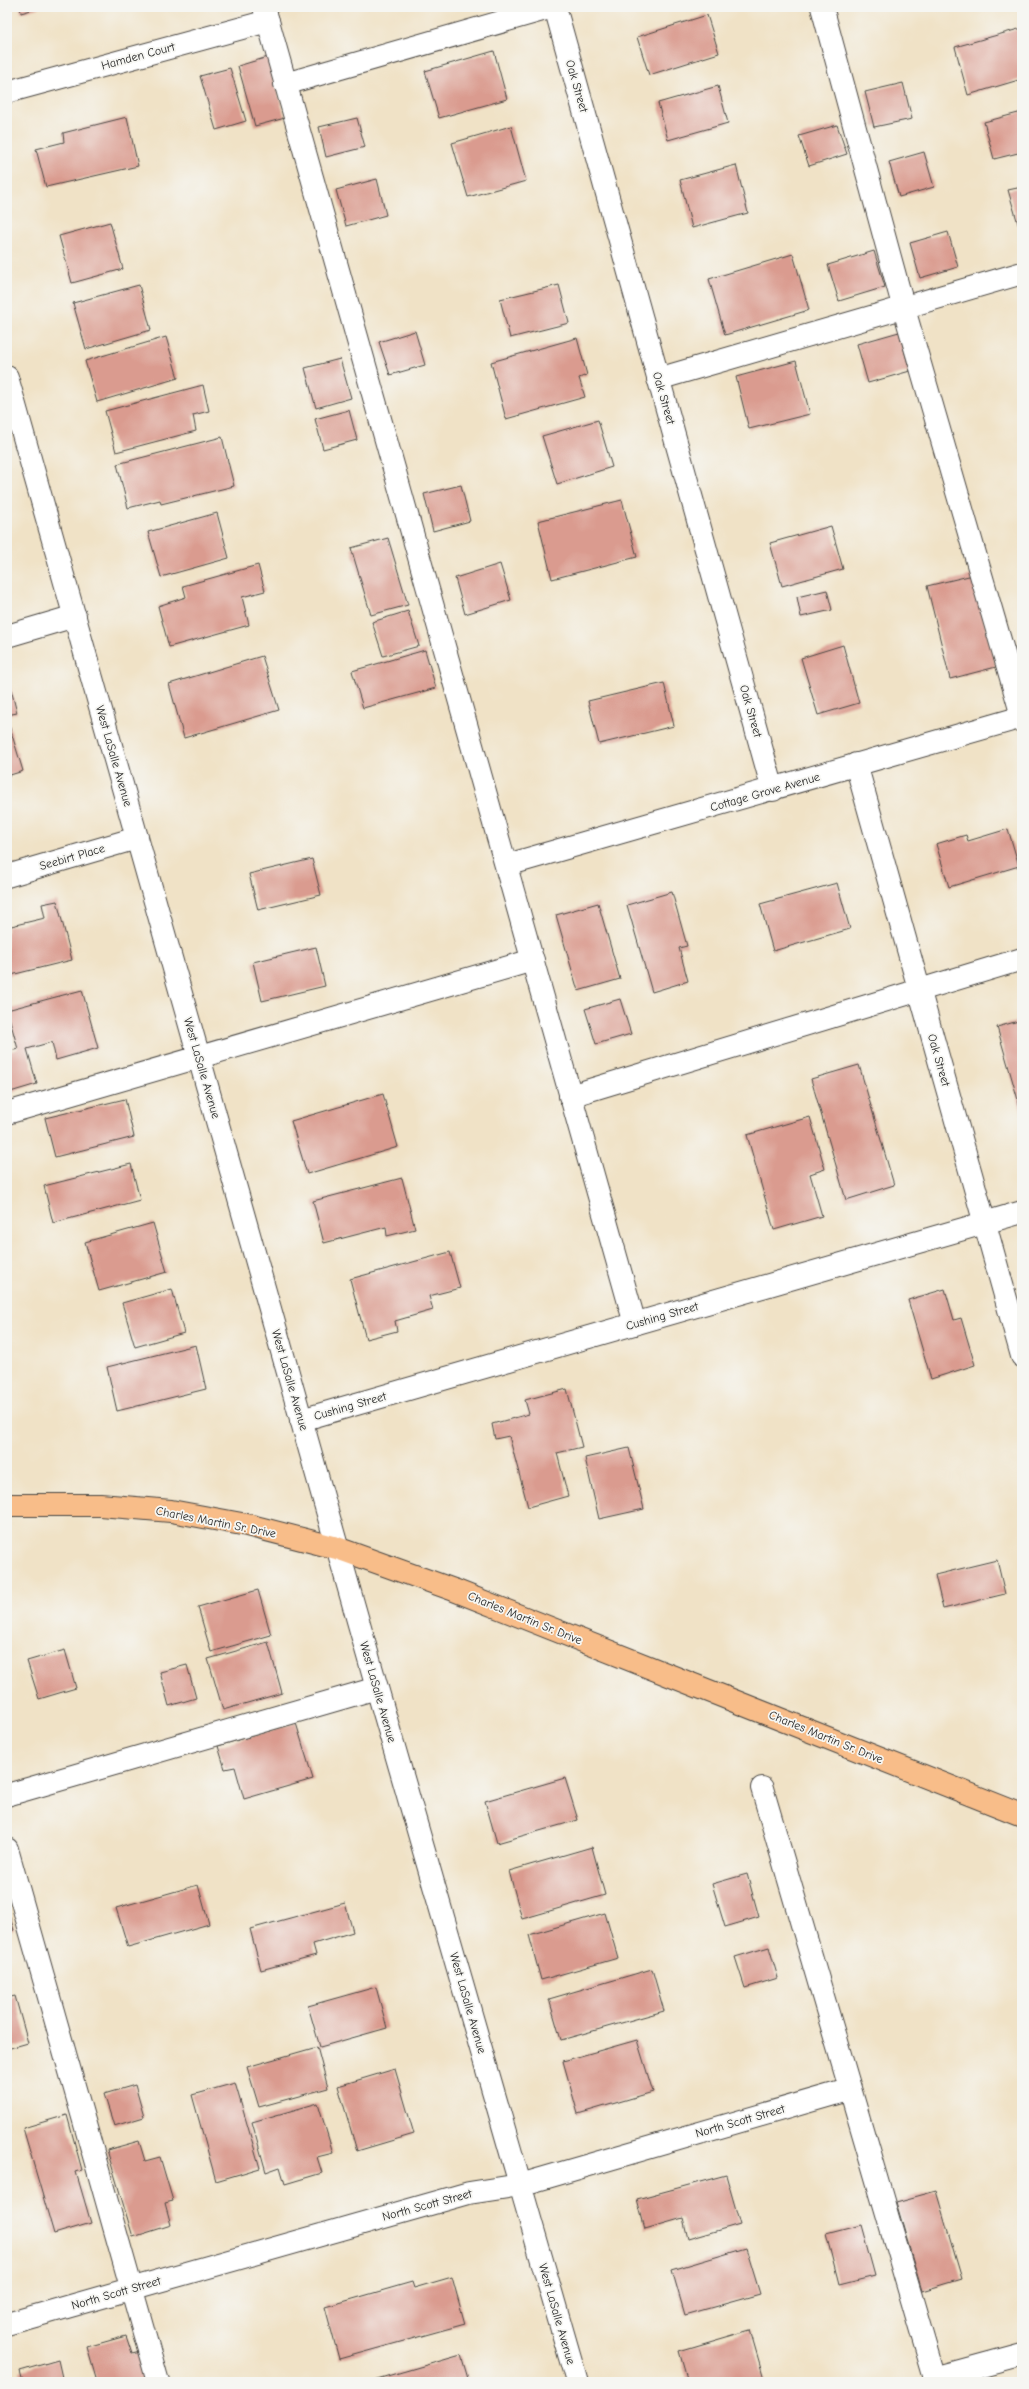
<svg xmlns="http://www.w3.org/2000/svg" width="1029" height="2389" viewBox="0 0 1029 2389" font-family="'Comic Neue',sans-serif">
	<rect width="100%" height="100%" fill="#f6f6f2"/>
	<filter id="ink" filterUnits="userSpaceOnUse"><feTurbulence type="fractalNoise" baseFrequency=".025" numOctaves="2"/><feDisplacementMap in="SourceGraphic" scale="8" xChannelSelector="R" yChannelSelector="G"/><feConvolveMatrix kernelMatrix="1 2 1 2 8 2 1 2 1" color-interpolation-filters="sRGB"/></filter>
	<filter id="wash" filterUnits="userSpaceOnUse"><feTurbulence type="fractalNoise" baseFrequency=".012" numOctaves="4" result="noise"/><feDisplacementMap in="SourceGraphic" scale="16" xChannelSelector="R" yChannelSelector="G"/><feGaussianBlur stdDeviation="0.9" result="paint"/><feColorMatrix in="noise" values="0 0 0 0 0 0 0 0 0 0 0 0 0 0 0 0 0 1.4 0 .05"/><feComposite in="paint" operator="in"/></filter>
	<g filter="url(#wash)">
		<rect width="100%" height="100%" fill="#f0e2c6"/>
		<g id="blocks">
			<g fill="#da9b8f">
				<path d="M20,7H41L21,13Z"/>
				<path d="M707,15L719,53L649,75L637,37Z"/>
				<path d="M1022,28V79L968,95L955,47Z"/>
				<path d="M494,51L507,99L439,118L425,71Z"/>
				<path d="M268,57L285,118L255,126L238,66Z"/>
				<path d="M230,68L246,121L216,130L200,76Z"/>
				<path d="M903,83L912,119L874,127L865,92Z"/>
				<path d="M718,86L728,123L668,140L658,103Z"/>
				<path d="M1022,112V152L994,159L984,122Z"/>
				<path d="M127,117L138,166L46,187L36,149L64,142L63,133Z"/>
				<path d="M357,118L365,147L326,157L319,127Z"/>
				<path d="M837,125L847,154L809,166L799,136Z"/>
				<path d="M511,126L526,181L468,197L452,143Z"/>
				<path d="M924,152L934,187L899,197L889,162Z"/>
				<path d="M736,165L748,213L692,228L680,180Z"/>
				<path d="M377,179L386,215L346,226L336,190Z"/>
				<path d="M1022,187V237L1008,190Z"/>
				<path d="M110,222L123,269L72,283L59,236Z"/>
				<path d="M948,232L958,267L920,278L910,243Z"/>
				<path d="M874,251L885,287L839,301L828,265Z"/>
				<path d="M793,254L809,310L725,335L709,279Z"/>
				<path d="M139,285L151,330L86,349L73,303Z"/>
				<path d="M559,285L569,323L510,338L500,299Z"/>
				<path d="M415,331L425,365L390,375L379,342Z"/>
				<path d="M899,332L910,371L868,383L857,344Z"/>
				<path d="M166,337L178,378L97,402L85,361Z"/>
				<path d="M577,338L587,375L579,378L585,397L506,419L491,362Z"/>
				<path d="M340,359L351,398L316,408L305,368Z"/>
				<path d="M796,361L810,414L749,429L736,377Z"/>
				<path d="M203,385L209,411L193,415L196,431L116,452L105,411Z"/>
				<path d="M349,410L357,440L323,449L315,419Z"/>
				<path d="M598,420L612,467L557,484L542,436Z"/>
				<path d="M222,437L234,486L161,504L160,500L128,508L117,464Z"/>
				<path d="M461,485L470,521L433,531L424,494Z"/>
				<path d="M622,500L637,557L552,579L538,521Z"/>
				<path d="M217,513L229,558L161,577L148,532Z"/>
				<path d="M831,526L843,569L782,586L770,543Z"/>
				<path d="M388,538L408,605L371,615L351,548Z"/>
				<path d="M500,564L511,600L465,614L455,578Z"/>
				<path d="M258,565L265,591L242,597L249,625L169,647L158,606L186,597L183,586Z"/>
				<path d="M973,575L996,667L950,679L927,586Z"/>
				<path d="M827,590L832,610L801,617L797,597Z"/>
				<path d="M408,611L419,646L383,656L372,622Z"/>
				<path d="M843,645L859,703L818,715L801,658Z"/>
				<path d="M425,650L436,688L363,708L352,671Z"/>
				<path d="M262,656L279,710L184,738L169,684Z"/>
				<path d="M9,681L17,713L7,715V682Z"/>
				<path d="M664,683L674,726L599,744L588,701Z"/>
				<path d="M9,725L23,771L7,776V726Z"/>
				<path d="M1008,829L1019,866L949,887L936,844L966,835L968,841Z"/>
				<path d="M312,859L321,895L258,910L249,874Z"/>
				<path d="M837,883L850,929L773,951L760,904Z"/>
				<path d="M672,892L687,946L679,948L688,981L652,992L627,905Z"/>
				<path d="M57,901L72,960L7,976V927L45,918L42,904Z"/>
				<path d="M598,903L620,979L578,991L556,915Z"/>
				<path d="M316,947L325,986L262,1001L253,962Z"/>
				<path d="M82,990L98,1048L56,1060L52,1042L27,1049L37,1084L7,1093V1052L18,1049L7,1010Z"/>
				<path d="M620,999L631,1034L596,1044L585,1009Z"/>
				<path d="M1022,1020V1114L997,1027Z"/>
				<path d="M859,1065L894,1185L846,1200L811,1079Z"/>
				<path d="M383,1094L398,1147L307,1174L291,1121Z"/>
				<path d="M125,1099L134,1137L55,1157L45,1118Z"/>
				<path d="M810,1117L825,1169L810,1174L822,1216L774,1230L747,1135Z"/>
				<path d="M131,1164L140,1200L53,1223L44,1186Z"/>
				<path d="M402,1178L415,1229L387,1236L386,1227L324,1243L313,1201Z"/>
				<path d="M153,1223L167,1272L99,1291L85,1242Z"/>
				<path d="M450,1252L460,1288L429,1296L433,1310L395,1321L397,1331L366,1339L350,1279Z"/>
				<path d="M172,1289L184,1333L135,1347L122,1303Z"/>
				<path d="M945,1289L954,1320L961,1318L975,1365L931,1379L908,1300Z"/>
				<path d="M196,1345L206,1389L117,1411L107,1367Z"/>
				<path d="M567,1389L582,1447L557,1453L568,1496L528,1507L509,1436L495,1439L492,1424L529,1414L525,1400Z"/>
				<path d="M629,1448L644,1509L599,1519L585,1458Z"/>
				<path d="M997,1560L1005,1594L943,1609L935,1575Z"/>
				<path d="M258,1590L271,1635L211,1652L198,1607Z"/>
				<path d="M268,1642L282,1693L223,1710L208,1659Z"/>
				<path d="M65,1650L76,1688L39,1699L27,1661Z"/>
				<path d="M187,1665L196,1698L169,1706L160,1672Z"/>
				<path d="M296,1723L313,1779L244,1799L235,1767L225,1769L218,1746Z"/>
				<path d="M565,1778L578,1820L497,1843L485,1801Z"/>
				<path d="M592,1847L605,1895L522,1919L509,1871Z"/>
				<path d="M747,1874L759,1917L725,1927L712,1884Z"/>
				<path d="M198,1885L209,1924L128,1947L116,1908Z"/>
				<path d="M345,1903L353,1932L313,1944L316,1955L261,1970L250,1929Z"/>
				<path d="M7,1908L14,1930L7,1932Z"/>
				<path d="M605,1913L618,1958L541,1980L529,1935Z"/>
				<path d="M769,1947L778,1978L745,1988L735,1957Z"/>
				<path d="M652,1969L664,2011L561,2040L549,1999Z"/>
				<path d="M376,1987L387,2028L320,2047L308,2006Z"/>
				<path d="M15,1996L28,2043L7,2049V1998Z"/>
				<path d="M637,2040L653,2092L578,2114L563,2061Z"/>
				<path d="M317,2047L328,2088L259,2107L247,2067Z"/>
				<path d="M395,2069L414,2134L357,2151L338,2086Z"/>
				<path d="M235,2083L260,2168L216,2181L192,2095Z"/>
				<path d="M135,2085L144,2117L114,2126L104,2094Z"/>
				<path d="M318,2103L333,2153L317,2157L322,2173L285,2184L280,2167L266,2172L252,2122Z"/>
				<path d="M67,2115L82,2170L76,2172L91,2223L54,2234L23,2128Z"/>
				<path d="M139,2141L145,2161L160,2157L173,2201L165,2203L171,2225L133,2237L107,2150Z"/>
				<path d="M726,2175L740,2224L688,2239L683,2218L645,2229L637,2199Z"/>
				<path d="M936,2191L962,2279L922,2291L896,2202Z"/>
				<path d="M861,2225L875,2276L839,2285L826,2234Z"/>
				<path d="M746,2248L760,2294L685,2315L672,2270Z"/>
				<path d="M452,2277L465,2324L339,2359L325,2307L412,2282L414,2288Z"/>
				<path d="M750,2330L765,2382H688L679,2351Z"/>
				<path d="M126,2336L132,2354L144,2351L153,2382H97L87,2347Z"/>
				<path d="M461,2355L469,2382H372L371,2381Z"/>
				<path d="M58,2360L63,2382H23L20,2371Z"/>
			</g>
		</g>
	</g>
	<g filter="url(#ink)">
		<use href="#blocks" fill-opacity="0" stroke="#494642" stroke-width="1"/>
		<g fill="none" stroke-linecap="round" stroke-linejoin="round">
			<defs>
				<g id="minor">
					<path d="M264,7L635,1324"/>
					<path d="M555,7L773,790"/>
					<path d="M822,7L904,309L1022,716"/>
					<path d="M285,84L553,7"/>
					<path d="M7,92L268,21"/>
					<path d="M7,377L377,1688L577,2382"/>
					<path d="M658,379L1022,273"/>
					<path d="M7,636L75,616"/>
					<path d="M856,764L1022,1356"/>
					<path d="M507,865L1022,717"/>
					<path d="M7,876L137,838"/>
					<path d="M570,1096L1022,959"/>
					<path d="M7,1113L533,960"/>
					<path d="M301,1420L1022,1212"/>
					<path d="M762,1788L936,2382"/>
					<path d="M7,1795L377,1688"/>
					<path d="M7,1849L158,2382"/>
					<path d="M7,2324L469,2193L520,2185L848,2090"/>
					<path d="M934,2378L1022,2354"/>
				</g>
				<path id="major" d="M7,1505H100L171,1511L247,1525L337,1548L454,1590L1022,1815"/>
			</defs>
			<use href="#minor" stroke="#494642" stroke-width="24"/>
			<use href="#major" stroke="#494642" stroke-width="24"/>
			<use href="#minor" stroke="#fff" stroke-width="22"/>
			<use href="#major" stroke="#f8bd89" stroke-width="22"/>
		</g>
	</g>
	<g text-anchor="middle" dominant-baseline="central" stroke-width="3.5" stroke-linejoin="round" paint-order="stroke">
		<g font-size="12" fill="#2b2b2b" stroke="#f6f6f2">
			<text transform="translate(138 56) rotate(-15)">Hamden Court</text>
			<text transform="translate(577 86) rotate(74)">Oak Street</text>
			<text transform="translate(664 398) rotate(74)">Oak Street</text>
			<text transform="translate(751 711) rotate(74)">Oak Street</text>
			<text transform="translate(114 756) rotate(74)">West LaSalle Avenue</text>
			<text transform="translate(765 792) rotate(-16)">Cottage Grove Avenue</text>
			<text transform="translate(72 857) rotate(-16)">Seebirt Place</text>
			<text transform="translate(939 1060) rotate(74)">Oak Street</text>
			<text transform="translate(202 1068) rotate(74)">West LaSalle Avenue</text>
			<text transform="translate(662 1316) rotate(-16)">Cushing Street</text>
			<text transform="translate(290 1380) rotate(74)">West LaSalle Avenue</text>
			<text transform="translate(350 1406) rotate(-16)">Cushing Street</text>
			<text transform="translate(216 1522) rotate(11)">Charles Martin Sr. Drive</text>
			<text transform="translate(525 1618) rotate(22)">Charles Martin Sr. Drive</text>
			<text transform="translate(378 1692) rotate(74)">West LaSalle Avenue</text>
			<text transform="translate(826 1737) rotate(22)">Charles Martin Sr. Drive</text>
			<text transform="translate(468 2003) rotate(74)">West LaSalle Avenue</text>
			<text transform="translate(740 2121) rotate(-16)">North Scott Street</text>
			<text transform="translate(427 2205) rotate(-15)">North Scott Street</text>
			<text transform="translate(116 2293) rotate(-16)">North Scott Street</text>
			<text transform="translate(557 2314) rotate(74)">West LaSalle Avenue</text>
		</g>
	</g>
	<rect width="1029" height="2389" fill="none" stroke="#f6f6f2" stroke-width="24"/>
</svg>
